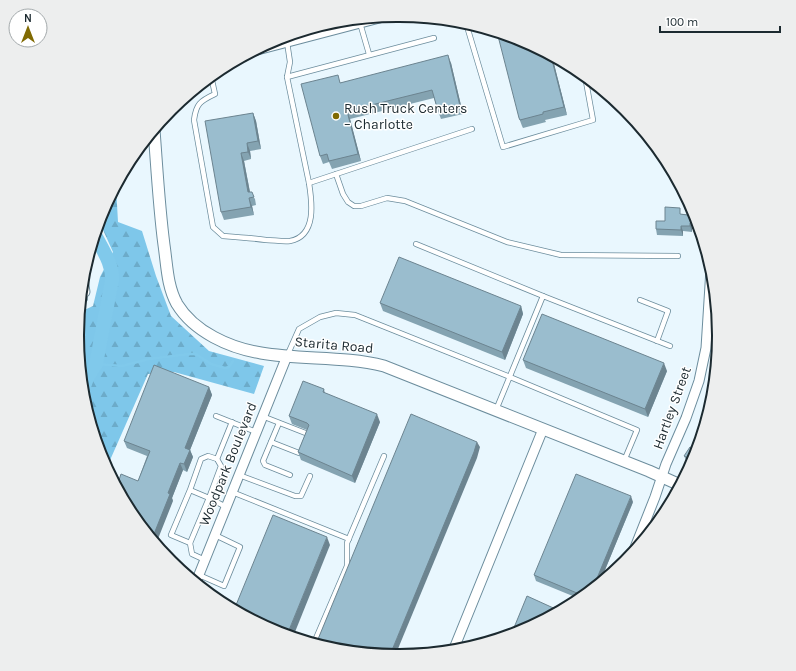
<svg xmlns="http://www.w3.org/2000/svg" width="796" height="671" viewBox="0 0 796 671" font-family="Karla,sans-serif">
	<defs>
		<pattern id="forest-firs" width="22" height="20" patternUnits="userSpaceOnUse"><rect width="22" height="20" fill="#7ec7ea"/><path d="M5 1l3.5 6h-7zM16 11l3.5 6h-7z" fill="#6cabc9"/></pattern>
	</defs>
	<rect width="100%" height="100%" fill="#e9f7fe"/>
	<path fill="url(#forest-firs)" d="M116,186L118,222L142,231L156,276L171,316L209,351L264,366L254,394L174,372L148,374L107,467L102,458L84,398L78,335L80,312L93,306L100,277L113,252L99,221L102,213Z"/>
	<g fill="none" stroke-linecap="round" stroke-linejoin="round">
		<path stroke="#80c9eb" stroke-width="2.5" d="M96,364L122,366L149,359L189,354H196L211,364L225,368L229,367L233,361"/>
		<path stroke="#80c9eb" stroke-width="14" d="M83,389L87,378L96,364L112,280C113,264 102,249 95,235"/>
		<defs>
			<g id="service">
				<path d="M360,23L369,54"/>
				<path d="M466,23L503,147L593,120L585,76"/>
				<path d="M287,42L290,62L287,77L309,183L472,129"/>
				<path d="M211,76L215,94C200,101 196,104 194,120L213,227L223,236C237,237 251,238 266,240C273,240 283,242 290,241C317,236 312,202 309,183"/>
				<path d="M287,77L434,38"/>
				<path d="M336,174L343,194L348,202L354,206H361L387,198L405,201L507,242L561,255L678,256"/>
				<path d="M416,244L543,296"/>
				<path d="M640,300L668,311L657,341"/>
				<path d="M81,303L85,299V292"/>
				<path d="M287,356L299,329L320,317L336,313L355,315L510,377L637,430L624,461"/>
				<path d="M496,410L543,296L670,346"/>
				<path d="M216,416L256,432"/>
				<path d="M262,416L308,434"/>
				<path d="M279,423L263,461L265,465L290,475"/>
				<path d="M271,442L299,453"/>
				<path d="M217,459L232,422"/>
				<path d="M239,475L295,496H301L310,476"/>
				<path d="M190,490L201,459L208,456L217,459L221,466L209,498L190,490L171,535L190,543"/>
				<path d="M232,492L349,539"/>
				<path d="M205,560L192,554L190,543L209,498L226,507"/>
				<path d="M199,575L224,586L240,547L215,535"/>
				<path d="M314,643L347,566V543L384,456"/>
			</g>
			<g id="minor">
				<path d="M83,279L85,292"/>
				<path d="M634,550L655,497L666,464L686,418L699,381L706,348L711,269"/>
				<path d="M196,582L287,356"/>
				<path d="M453,651L543,429"/>
			</g>
			<g id="tertiary">
				<path d="M257,49L383,16"/>
				<path d="M154,130C157,169 159,207 164,245C167,265 167,286 177,304C194,332 230,348 261,353C302,360 344,356 384,366L649,471L680,485"/>
			</g>
		</defs>
		<use href="#service" stroke="#6c8d9d" stroke-width="6"/>
		<use href="#minor" stroke="#6c8d9d" stroke-width="11"/>
		<use href="#tertiary" stroke="#6c8d9d" stroke-width="13"/>
		<use href="#service" stroke="#fff" stroke-width="4.5"/>
		<use href="#minor" stroke="#fff" stroke-width="9"/>
		<use href="#tertiary" stroke="#fff" stroke-width="11"/>
	</g>
	<g fill="#84a3b1">
		<path d="M521,39L552,56L567,115L545,120L546,122L523,128L522,126L519,118Z"/>
		<path d="M451,63L463,114L441,119L438,111L434,98L350,119L361,161L332,169L329,162L323,164L320,156L340,83Z"/>
		<path d="M253,113L256,121L261,149L250,151L251,159L244,161L250,192L255,199L256,205L252,206L254,215L224,220L221,212Z"/>
		<path d="M682,214L695,216L698,226V229H692V232L683,231V236L657,235L656,229L665,221Z"/>
		<path d="M380,303L521,306L523,314L505,360L383,311Z"/>
		<path d="M523,360L667,371L648,417L526,368Z"/>
		<path d="M209,387L212,395L190,450L193,457L187,472L183,470L172,498L173,501L138,481L147,456L127,448L124,441Z"/>
		<path d="M324,389L325,393L380,422L355,483L301,460L298,452L307,430L292,424L289,416Z"/>
		<path d="M684,456L694,458L692,463L686,460Z"/>
		<path d="M633,502L600,582L580,599L536,581L534,575Z"/>
	</g>
	<g fill="#6c8490">
		<path d="M448,55L451,63L463,114L460,106Z"/>
		<path d="M551,56H552L567,115L564,107Z"/>
		<path d="M347,111L350,119L361,161L358,154Z"/>
		<path d="M253,113L256,121L261,149L258,141Z"/>
		<path d="M247,143L250,151L251,159L248,152Z"/>
		<path d="M241,153L244,161L251,198L248,192Z"/>
		<path d="M249,198L252,206L254,215L251,207Z"/>
		<path d="M696,219L698,226V229L696,223Z"/>
		<path d="M690,223L692,229V232L690,226Z"/>
		<path d="M681,226L683,231V236L681,230Z"/>
		<path d="M521,306L523,314L505,360L502,352Z"/>
		<path d="M664,363L667,371L648,417L645,409Z"/>
		<path d="M209,387L212,395L190,450L193,457L187,472L184,464L185,448Z"/>
		<path d="M377,414L380,422L355,483L352,476Z"/>
		<path d="M477,442L480,447L477,458L395,656L390,655Z"/>
		<path d="M180,463L183,470L172,498L173,501L156,544L152,539L168,493Z"/>
		<path d="M631,496L633,502L600,582L593,588Z"/>
		<path d="M327,537L330,545L293,637L287,635Z"/>
	</g>
	<g fill="#9abdce" stroke="#6c8490">
		<path d="M497,32L521,39L551,56L564,107L543,112V114L520,120L519,118Z"/>
		<path d="M448,55L460,106L438,111L432,90L347,111L358,154L329,161L327,154L320,156L301,84L338,75L340,83Z"/>
		<path d="M253,113L258,141L247,143L248,152L241,153L248,192H252L254,197L249,198L251,207L221,212L205,121Z"/>
		<path d="M665,207L680,208V214L695,216L696,219V223H690V226H681V230L656,229V221H665Z"/>
		<path d="M399,257L521,306L502,352L380,303Z"/>
		<path d="M542,314L664,363L645,409L523,360Z"/>
		<path d="M154,365L209,387L185,448L190,450L184,464L180,463L168,493L170,494L152,539L131,513L117,486L121,474L138,481L150,451L124,441Z"/>
		<path d="M303,381L324,389L323,392L377,414L352,476L298,452L309,425L307,423L289,416Z"/>
		<path d="M411,414L477,442L474,452L390,655L335,650L316,644Z"/>
		<path d="M690,447L697,450L693,460L684,456Z"/>
		<path d="M576,474L631,496L593,588L584,596L534,575Z"/>
		<path d="M273,515L327,537L287,635L275,632L234,610Z"/>
		<path d="M527,596L560,611L520,632L511,635Z"/>
	</g>
	<circle fill="#806a02" stroke="#fff" stroke-width="1.5" cx="336" cy="116" r="4"/>
	<g text-anchor="middle" dominant-baseline="central" stroke-width="3" stroke-linejoin="round" paint-order="stroke">
		<g font-size="14" fill="#1c2a30" stroke="#fff" text-anchor="start">
			<text x="344" y="108">Rush Truck Centers<tspan x="344" dy="16">– Charlotte</tspan></text>
		</g>
		<g font-size="14" fill="#1c2a30" stroke="#fff">
			<text transform="translate(334 345) rotate(5)">Starita Road</text>
			<text transform="translate(672 408) rotate(-70)">Hartley Street</text>
			<text transform="translate(228 464) rotate(-68)">Woodpark Boulevard</text>
		</g>
	</g>
	<path d="M0 0H796V671H0ZM397 22H399A313 313 0 0 1 712 335V336A313 313 0 0 1 399 649H397A313 313 0 0 1 84 336V335A313 313 0 0 1 397 22Z" fill="#edeeee" fill-rule="evenodd"/>
	<path fill="none" stroke="#1c2a30" stroke-width="2" d="M397 22H399A313 313 0 0 1 712 335V336A313 313 0 0 1 399 649H397A313 313 0 0 1 84 336V335A313 313 0 0 1 397 22Z"/>
	<g transform="translate(28 28)"><circle r="19" fill="#ffffff" stroke="#a4aaac"/>
	<path d="M0-3L7 15L0 10L-7 15Z" fill="#806a02"/>
	<text y="-6" font-size="11" font-weight="bold" text-anchor="middle" fill="#1c2a30">N</text>
	</g>
	<path d="M660 26v6h120v-6" fill="none" stroke="#1c2a30" stroke-width="2"/>
	<text x="666" y="26" font-size="12" fill="#1c2a30" stroke="#ffffff" stroke-width="3" paint-order="stroke">100 m</text>
</svg>
